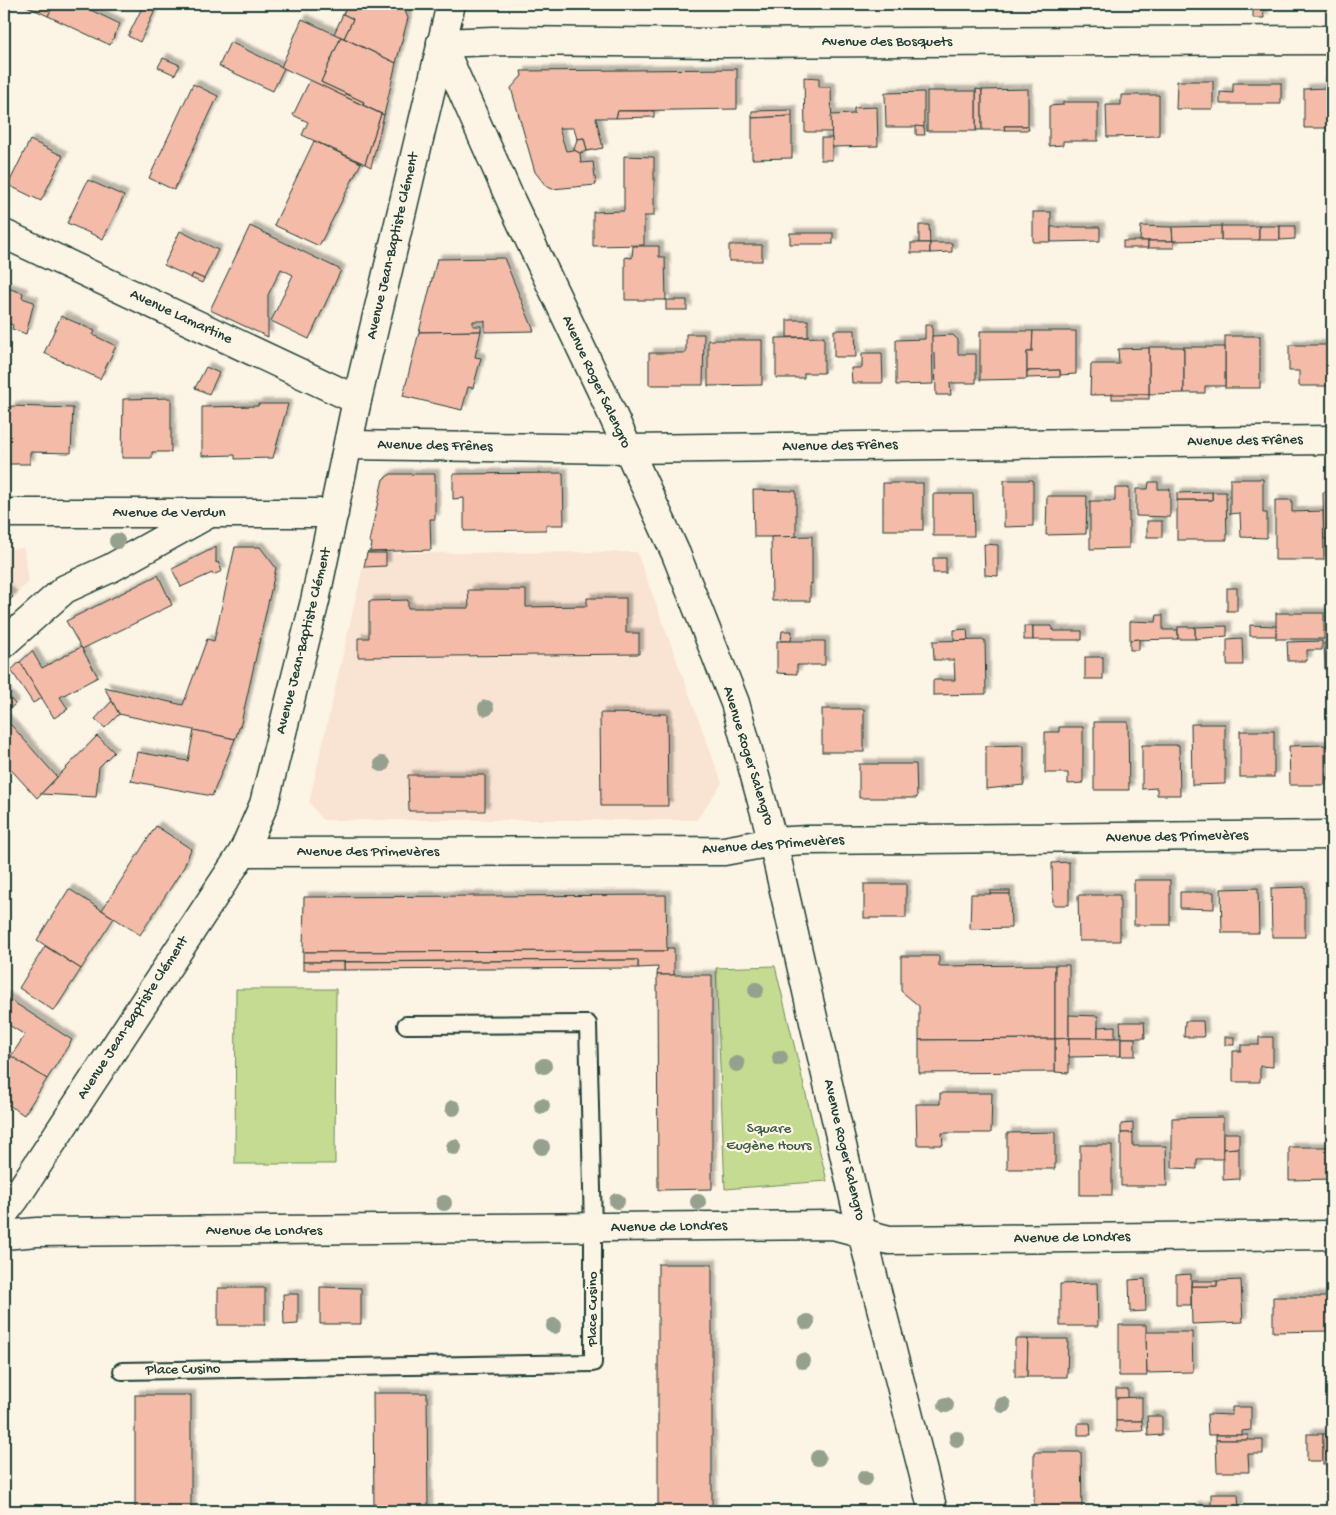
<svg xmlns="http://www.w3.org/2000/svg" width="1336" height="1515" viewBox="0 0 1336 1515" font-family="'Gochi Hand',sans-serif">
	<defs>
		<filter id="shadow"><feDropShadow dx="4.5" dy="-4.5" stdDeviation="1" flood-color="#0004"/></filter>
	</defs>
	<rect width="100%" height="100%" fill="#fcf5e5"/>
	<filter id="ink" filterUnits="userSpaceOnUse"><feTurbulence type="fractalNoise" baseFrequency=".02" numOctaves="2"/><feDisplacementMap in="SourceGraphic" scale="10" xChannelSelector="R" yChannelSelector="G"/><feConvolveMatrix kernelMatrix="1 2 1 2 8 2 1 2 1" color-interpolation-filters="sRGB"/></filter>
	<g filter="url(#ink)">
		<g fill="#f9e4d3">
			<path d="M24,548L28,583L4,604V549Z"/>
			<path d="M637,552L722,783L697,820H322L309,802L366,553Z"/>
		</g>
		<g fill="#c4db91" stroke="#728c62">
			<path d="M775,966L827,1181L725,1189L716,968Z"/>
			<path d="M236,989H336L335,1164H235Z"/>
		</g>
		<g fill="#f3bba8" stroke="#1f3d34" filter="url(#shadow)">
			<path d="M4,4H11L8,12L4,10Z"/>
			<path d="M22,4H54L48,16Z"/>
			<path d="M54,4H78L120,24L110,45L48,16Z"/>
			<path d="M144,4H158L140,42L128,36Z"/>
			<path d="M348,4H402L408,18L396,63L344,38L353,19L343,14Z"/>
			<path d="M1253,4H1263L1264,18H1253Z"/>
			<path d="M343,14L353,19L344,38L334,34Z"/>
			<path d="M302,19L341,37L321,82L364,102L363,105L281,67Z"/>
			<path d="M341,37L396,63L384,115L363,105L364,102L321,82Z"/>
			<path d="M230,42L284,68L273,91L219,66Z"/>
			<path d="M163,58L180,65L175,75L158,67Z"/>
			<path d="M737,69V109L618,111L616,118H596L603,148L587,151L584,138L577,139L574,128H559L566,151L574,150L580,153L581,163L593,162L596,185L552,189L546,186L535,172L511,88L522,76L521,71Z"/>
			<path d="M804,77L819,78V87H831L832,132H805Z"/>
			<rect x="1326" y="78" width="6" height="10"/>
			<path d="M310,80L381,114L365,164L302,135L308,122L293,115Z"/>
			<path d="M1177,81H1213V109H1176Z"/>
			<path d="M1233,83H1281V104H1220V92L1233,93Z"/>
			<path d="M193,84L218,96L174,190L149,178Z"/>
			<path d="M1326,88H1332V128H1304V89Z"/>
			<path d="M976,89L982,90V130H976Z"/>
			<path d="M1028,89V126H1004L1005,130H982V90Z"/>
			<rect x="927" y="91" width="49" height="40"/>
			<path d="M924,92V127H886L885,93Z"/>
			<path d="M1121,95H1159V136L1107,137L1106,105H1121Z"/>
			<path d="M1063,102H1098V141H1063V145L1049,146V106L1063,105Z"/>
			<path d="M877,107L878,146L832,147L831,115L854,114V108Z"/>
			<path d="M792,110V116L752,118V111Z"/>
			<path d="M618,111H654V117L616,118Z"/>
			<path d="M381,114L384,115L371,167L365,164Z"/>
			<path d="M792,116V158L752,159V118Z"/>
			<path d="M916,126L924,127L925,135H916Z"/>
			<path d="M1004,126H1028L1029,130H1005Z"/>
			<path d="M584,138L587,151L580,153L574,150L577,139Z"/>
			<rect x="821" y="138" width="11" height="22"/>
			<path d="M30,140L63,156L41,201L8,185Z"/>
			<path d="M314,141L361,163L319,246L274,225Z"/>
			<path d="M624,156L654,157V216H644V245L593,246V212L624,211Z"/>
			<path d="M88,180L124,196L103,239L67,223Z"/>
			<rect x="1033" y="212" width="18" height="30"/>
			<path d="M919,225H929L930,243H919Z"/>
			<path d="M250,226L341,270L309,339L271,321L293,275L281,269L268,295V337L210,310Z"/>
			<path d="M1141,226L1172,227L1173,241H1140Z"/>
			<rect x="1221" y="226" width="38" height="14"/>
			<path d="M1221,226V240L1173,241L1172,227Z"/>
			<rect x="1259" y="226" width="21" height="14"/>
			<path d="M1280,226H1295V239L1280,240Z"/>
			<path d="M1051,227H1100V241L1051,242Z"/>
			<path d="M180,231L218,250L204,279L193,274L191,278L164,265Z"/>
			<rect x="790" y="233" width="43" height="11"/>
			<rect x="1123" y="241" width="25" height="7"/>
			<rect x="1148" y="241" width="26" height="7"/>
			<rect x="911" y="243" width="19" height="10"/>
			<path d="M930,243H952V252L930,253Z"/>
			<rect x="729" y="245" width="33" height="16"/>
			<path d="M633,246H659V257H665L666,300H625V257L632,258Z"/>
			<path d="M504,258L534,331L485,332V321H473V326H481V331L419,332L437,259Z"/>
			<path d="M193,274L204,279L202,283L191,278Z"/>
			<path d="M4,287L23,293L22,298L34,302L26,334L12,329L13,325L4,322Z"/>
			<rect x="666" y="300" width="21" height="10"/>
			<path d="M61,316L95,331L93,335L116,346L100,379L44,353Z"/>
			<rect x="787" y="320" width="21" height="17"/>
			<path d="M925,325H932L933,384L896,385V340L925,339Z"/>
			<path d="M834,330H855L856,357H834Z"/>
			<path d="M481,331L475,357L481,358L473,388L468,387L462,410L403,396L419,332Z"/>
			<path d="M980,331H1033L1032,352H1027V379L980,380Z"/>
			<path d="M1033,331H1076V374L1060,375V370L1027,371V352H1032Z"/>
			<path d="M686,334H704L703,385H649V353H686Z"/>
			<path d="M953,335L958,340V354H976V383H950L951,395H936L935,354H932V336Z"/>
			<rect x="1225" y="336" width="35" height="52"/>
			<path d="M824,337V373H804V378H776V338Z"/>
			<path d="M708,340H762V385L708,386Z"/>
			<path d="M1289,345H1332V386H1299V371H1289Z"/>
			<path d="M1149,347H1184V393L1149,394Z"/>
			<path d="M1184,347H1225V386H1205V393H1184Z"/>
			<path d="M1149,348V394L1090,395L1091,364H1119L1118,349Z"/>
			<path d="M862,353H882L883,383H852L851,368H862Z"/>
			<path d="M206,367L219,373L209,394L195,388Z"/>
			<path d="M1060,370V377L1027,378V371Z"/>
			<rect x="1112" y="394" width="37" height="5"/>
			<path d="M171,398V452H152V458H122L123,399Z"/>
			<path d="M258,404H288L273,458L235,459V455L202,456V407L258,406Z"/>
			<path d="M11,406L73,408L71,453L30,452V464H4V440Z"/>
			<path d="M563,473L564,525H546V530L464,531V498L453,499V474Z"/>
			<path d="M391,474H435V519H430L431,550L367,552L371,550L372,543L369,542L383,479Z"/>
			<path d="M1230,479H1263V513H1267V538L1241,537L1240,513L1230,514Z"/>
			<path d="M1004,480H1033V526L1004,527Z"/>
			<path d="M1149,482H1158V489H1170V517L1136,516V489H1148Z"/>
			<rect x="883" y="483" width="40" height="47"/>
			<path d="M1115,488H1129V548L1090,549V501H1115Z"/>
			<path d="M753,490L796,491V537H754Z"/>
			<path d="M1212,492H1226L1227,540H1177V500H1212Z"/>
			<path d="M1212,492V500H1177V493Z"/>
			<path d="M1323,492H1332V539H1324Z"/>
			<path d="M933,494H973L974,536H933Z"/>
			<path d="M1047,496H1087L1086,534L1046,535Z"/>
			<path d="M1275,500H1292V512L1323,511L1324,560H1275Z"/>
			<rect x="1147" y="521" width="15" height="16"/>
			<path d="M812,536V584L810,583V601H772L771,537Z"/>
			<path d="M984,544L998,545V576L985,575Z"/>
			<path d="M216,547V563L218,562L222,571L213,575L212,573L181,587L172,569Z"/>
			<path d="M235,547H260L276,568L241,723L235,739L119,714L104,687L183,705L207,639L214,641Z"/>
			<path d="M367,553H386V566L364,567Z"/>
			<rect x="933" y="558" width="13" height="15"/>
			<path d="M158,575L172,605L82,649L66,621Z"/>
			<path d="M4,587L13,597L4,604Z"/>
			<rect x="1227" y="588" width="10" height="23"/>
			<path d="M468,590H526V607L587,606V598H626V633H639V654L358,657V638H369V601L408,600V608H469Z"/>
			<rect x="1276" y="613" width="48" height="26"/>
			<path d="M1157,615H1163V630H1178V639L1130,640V621L1156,622Z"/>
			<path d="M1250,625L1276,626V636H1250Z"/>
			<rect x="1024" y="626" width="9" height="14"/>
			<path d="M1033,626H1052L1053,631H1082V640H1033Z"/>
			<path d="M1227,626V636L1195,639V627Z"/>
			<rect x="1178" y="627" width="17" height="12"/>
			<path d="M967,629L968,640L954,641V630Z"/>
			<path d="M782,631H792L791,641H781Z"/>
			<path d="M1242,638L1243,665H1227V639Z"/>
			<path d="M1139,639V650H1130V640Z"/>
			<path d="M985,640L986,694L933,695V680H955L954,660H934L933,641Z"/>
			<path d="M777,641H825V665H797V674L777,673Z"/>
			<path d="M1322,641V650H1307V661H1288L1287,642Z"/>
			<path d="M1324,643H1332V670H1325Z"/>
			<path d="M81,647L98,677L60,697L68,709L54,718L20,662L32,651L42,668Z"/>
			<rect x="1085" y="657" width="18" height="22"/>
			<path d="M20,662L42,698L33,703L11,670Z"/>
			<path d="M4,691L15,704L4,714Z"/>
			<path d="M112,701L119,714L105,728L95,719Z"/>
			<rect x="822" y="709" width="42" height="43"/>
			<path d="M600,713L667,714L668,806H601Z"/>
			<path d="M4,717L57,777L37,798L4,762Z"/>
			<path d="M1094,722H1128L1129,790H1094Z"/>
			<path d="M1191,724H1225V784L1192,785Z"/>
			<path d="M1059,727H1083V783L1068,784V773H1045V732H1059Z"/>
			<path d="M194,730L235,739L212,796L131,781L137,752L188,761Z"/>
			<rect x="1240" y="731" width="34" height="46"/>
			<path d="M97,736L114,752L99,767L96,797L41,794Z"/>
			<path d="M1024,745V785L986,789V746Z"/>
			<path d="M1142,745H1179L1180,795H1157V788L1142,789Z"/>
			<path d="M1325,745V785H1290L1289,746Z"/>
			<path d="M859,764H916L917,798H859Z"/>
			<path d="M408,775H485V811H409Z"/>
			<path d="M156,826L191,849L184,867L140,935L102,910Z"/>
			<path d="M1069,862V905H1053L1052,863Z"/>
			<rect x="1134" y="880" width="36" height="45"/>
			<rect x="864" y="884" width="42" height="34"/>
			<rect x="1331" y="884" width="1" height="46"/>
			<path d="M1305,887V937H1272L1271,888Z"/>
			<path d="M1258,888L1259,933H1222L1221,889Z"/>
			<path d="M69,889L114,918L81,969L37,940Z"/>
			<rect x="990" y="891" width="20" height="3"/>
			<path d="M1180,892H1214V909L1180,908Z"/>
			<path d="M971,894H1010L1011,928L970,929Z"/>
			<path d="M666,895L667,951L303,952L304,897Z"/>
			<path d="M1078,895H1120V941H1079Z"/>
			<path d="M45,946L81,969L54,1011L19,988Z"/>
			<path d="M667,948H674V975H657L658,967L638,968V960L303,962V952L667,951Z"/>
			<path d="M901,956H939V966L1055,965V1039L919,1040V1006L901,991Z"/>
			<path d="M638,960V968L344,970V962Z"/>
			<rect x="303" y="962" width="41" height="8"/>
			<path d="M1055,965H1069V1038L1055,1039Z"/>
			<path d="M657,975H712V1189L658,1190Z"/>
			<path d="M4,996L72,1040L47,1079L11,1056L25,1035L4,1022Z"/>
			<path d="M1069,1015L1098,1016V1038H1069Z"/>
			<path d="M1185,1021H1203L1204,1037H1184Z"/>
			<path d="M1120,1022H1144L1145,1038H1121Z"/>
			<path d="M1115,1026V1038H1098V1027Z"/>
			<rect x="1225" y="1037" width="9" height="8"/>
			<path d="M1259,1037H1273V1067L1260,1066V1082H1233V1051H1241V1045H1259Z"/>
			<path d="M1069,1038V1073L1055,1072V1039Z"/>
			<path d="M1069,1038H1121V1056L1069,1057Z"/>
			<rect x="1121" y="1038" width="14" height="18"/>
			<path d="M1055,1039V1072L919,1073V1040Z"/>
			<path d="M11,1056L47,1079L24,1115L4,1102V1068Z"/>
			<path d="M940,1093H992L991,1133H942L943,1145H917L916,1104H940Z"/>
			<path d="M1223,1117V1159H1197V1169L1172,1168V1118Z"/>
			<path d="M1133,1123V1133H1121V1124Z"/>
			<path d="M1055,1132V1169H1007V1133Z"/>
			<path d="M1121,1133H1133V1146H1166L1167,1186H1121Z"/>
			<path d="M1223,1133H1239V1148L1223,1149Z"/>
			<rect x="1080" y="1145" width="32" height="50"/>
			<path d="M1289,1147H1332V1179L1289,1180Z"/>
			<path d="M1239,1148V1179L1223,1180V1149Z"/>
			<rect x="658" y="1264" width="54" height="247"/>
			<path d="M1191,1274V1305H1176V1275Z"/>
			<path d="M1145,1279L1146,1311L1130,1312L1129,1280Z"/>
			<path d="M1241,1280L1243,1322L1192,1324L1191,1286H1217V1281Z"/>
			<path d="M1192,1281H1217V1286H1191Z"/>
			<path d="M1097,1283L1098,1326H1060V1284Z"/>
			<path d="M320,1287L361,1288V1324H320Z"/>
			<rect x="218" y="1288" width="47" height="37"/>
			<rect x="1330" y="1291" width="2" height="31"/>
			<path d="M283,1294H298V1324L284,1325Z"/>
			<path d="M1273,1297H1330V1331L1273,1332Z"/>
			<path d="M1119,1325H1146L1147,1376H1119Z"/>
			<path d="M1146,1332H1192L1193,1372L1147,1373Z"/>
			<path d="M1015,1339H1028L1027,1377H1015Z"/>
			<path d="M1028,1339H1068L1067,1377H1027Z"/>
			<rect x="1116" y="1389" width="12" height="9"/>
			<path d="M373,1393H427L428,1511H374Z"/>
			<rect x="135" y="1395" width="56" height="116"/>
			<path d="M1142,1397V1421H1116V1398Z"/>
			<path d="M1232,1407H1251V1430L1242,1431V1435H1208L1207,1414L1232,1415Z"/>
			<path d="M1147,1416H1162V1435L1148,1436Z"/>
			<path d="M1116,1421H1142L1143,1431L1116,1432Z"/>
			<path d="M1078,1423H1090L1091,1435H1078Z"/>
			<rect x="1307" y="1434" width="16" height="27"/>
			<rect x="1323" y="1434" width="8" height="30"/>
			<rect x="1216" y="1435" width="32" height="5"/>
			<path d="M1216,1440H1263V1454H1248L1249,1472H1217Z"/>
			<path d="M1034,1452H1081L1082,1508H1034Z"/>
			<path d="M1211,1494H1238L1239,1511H1194V1506H1211Z"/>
		</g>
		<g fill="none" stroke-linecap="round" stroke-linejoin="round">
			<defs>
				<path id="service" d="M122,1371L593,1363V1229L588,1024L406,1025"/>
				<g id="minor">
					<path d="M441,43L493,41L720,43L1332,40"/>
					<path d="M4,234L357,400"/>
					<path d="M348,445L627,449L1332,440"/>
					<path d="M4,643L65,589L111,568L210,513"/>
					<path d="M243,852L724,851L773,842L807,840L1332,835"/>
					<path d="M4,1235L37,1232L833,1225L889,1240L1332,1235"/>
				</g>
				<g id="tertiary">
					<path d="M441,43L512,203L603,394L676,554L735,703L773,842L862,1233L933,1511"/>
					<path d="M4,513H334"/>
				</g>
				<path id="secondary" d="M4,1213L15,1199L243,852L264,804L315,601L357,400L451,4"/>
			</defs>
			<use href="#service" stroke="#1f3d34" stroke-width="20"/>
			<use href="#minor" stroke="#1f3d34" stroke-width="31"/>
			<use href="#tertiary" stroke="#1f3d34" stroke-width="31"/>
			<use href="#secondary" stroke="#1f3d34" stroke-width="31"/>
			<use href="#service" stroke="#fcf5e5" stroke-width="16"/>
			<use href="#minor" stroke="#fcf5e5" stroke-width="28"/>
			<use href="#tertiary" stroke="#fcf5e5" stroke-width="28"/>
			<use href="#secondary" stroke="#fcf5e5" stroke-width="28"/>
		</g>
		<g fill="#95a18e">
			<circle cx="117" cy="541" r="8"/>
			<circle cx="486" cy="708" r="8"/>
			<circle cx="382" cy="764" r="8"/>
			<circle cx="756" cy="990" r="8"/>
			<circle cx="780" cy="1058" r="8"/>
			<circle cx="737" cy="1064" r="8"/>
			<circle cx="544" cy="1066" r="8"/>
			<circle cx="542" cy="1106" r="8"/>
			<circle cx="453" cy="1108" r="8"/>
			<circle cx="454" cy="1147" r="8"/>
			<circle cx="542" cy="1147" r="8"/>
			<circle cx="617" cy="1201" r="8"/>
			<circle cx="698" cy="1202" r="8"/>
			<circle cx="444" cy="1203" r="8"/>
			<circle cx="807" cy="1322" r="8"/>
			<circle cx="554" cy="1326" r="8"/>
			<circle cx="803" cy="1361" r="8"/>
			<circle cx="946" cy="1405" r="8"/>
			<circle cx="1003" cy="1405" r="8"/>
			<circle cx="957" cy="1439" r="8"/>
			<circle cx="818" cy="1458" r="8"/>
			<circle cx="865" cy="1478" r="8"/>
		</g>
	</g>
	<g text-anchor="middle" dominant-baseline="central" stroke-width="4.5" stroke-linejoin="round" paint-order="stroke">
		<g font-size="15" fill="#1f3d34" stroke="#fcf5e5">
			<text x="887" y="42">Avenue des Bosquets</text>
			<text transform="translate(393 246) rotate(-77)">Avenue Jean-Baptiste Clément</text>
			<text transform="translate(181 317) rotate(25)">Avenue Lamartine</text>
			<text transform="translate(596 382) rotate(65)">Avenue Roger Salengro</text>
			<text transform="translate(1245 441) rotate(-1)">Avenue des Frênes</text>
			<text transform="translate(435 446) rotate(1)">Avenue des Frênes</text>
			<text transform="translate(840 446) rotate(-1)">Avenue des Frênes</text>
			<text x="169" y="513">Avenue de Verdun</text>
			<text transform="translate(304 641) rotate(-76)">Avenue Jean-Baptiste Clément</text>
			<text transform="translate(748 756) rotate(73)">Avenue Roger Salengro</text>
			<text transform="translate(1177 837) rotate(-1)">Avenue des Primevères</text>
			<text transform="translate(773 845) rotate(-4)">Avenue des Primevères</text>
			<text x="368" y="852">Avenue des Primevères</text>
			<text transform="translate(133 1018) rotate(-57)">Avenue Jean-Baptiste Clément</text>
			<text transform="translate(844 1150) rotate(77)">Avenue Roger Salengro</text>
			<text transform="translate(669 1227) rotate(-1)">Avenue de Londres</text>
			<text x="264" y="1231">Avenue de Londres</text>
			<text transform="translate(1072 1238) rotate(-1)">Avenue de Londres</text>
			<text transform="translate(593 1309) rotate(-90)">Place Cusino</text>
			<text transform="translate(183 1370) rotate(-1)">Place Cusino</text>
		</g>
		<g font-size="15" fill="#405d47" stroke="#fcf5e5">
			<text x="769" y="1129">Square<tspan x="769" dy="17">Eugène Hours</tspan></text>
		</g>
	</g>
	<rect width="1336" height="1515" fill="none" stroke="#fcf5e5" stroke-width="20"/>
	<rect x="10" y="10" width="1316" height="1495" fill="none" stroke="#1f3d34" stroke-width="2" filter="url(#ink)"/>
</svg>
